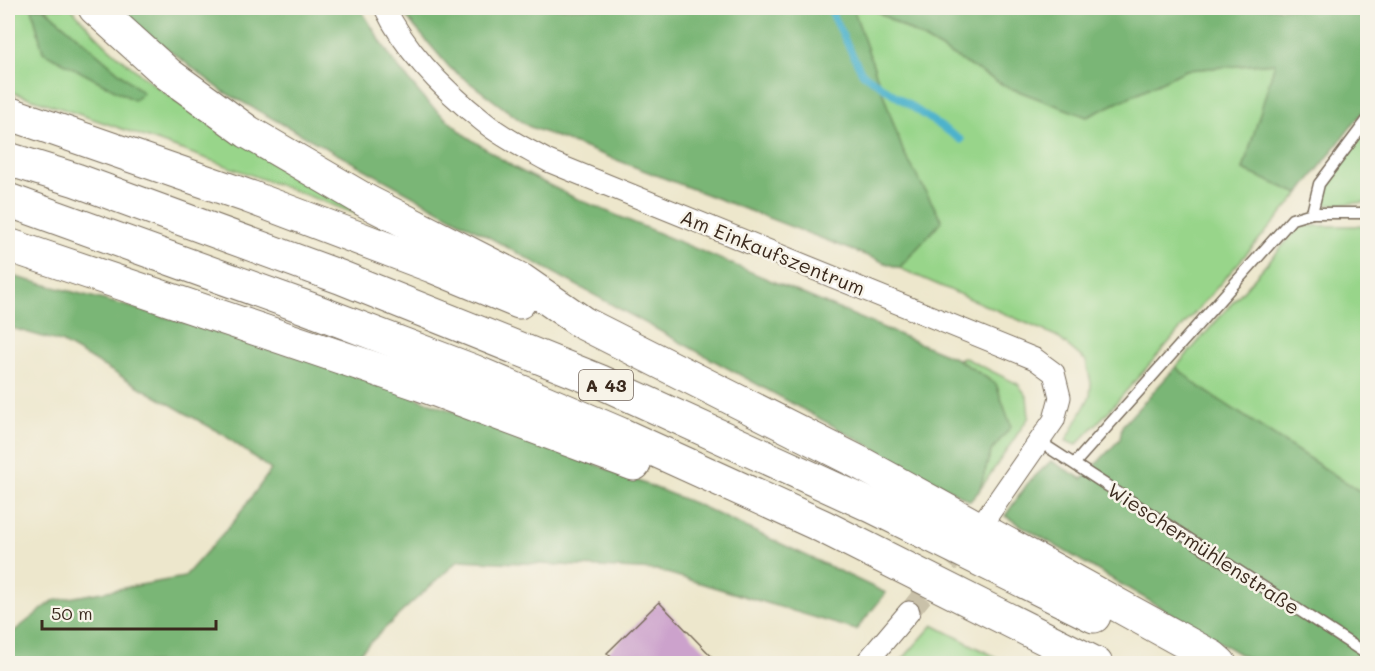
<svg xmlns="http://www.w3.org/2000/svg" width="1375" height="671" viewBox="0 0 1375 671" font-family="Mali,sans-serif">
	<rect width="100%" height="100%" fill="#f7f3e8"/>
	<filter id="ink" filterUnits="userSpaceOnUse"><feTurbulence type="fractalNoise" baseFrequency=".0167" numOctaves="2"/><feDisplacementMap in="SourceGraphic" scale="12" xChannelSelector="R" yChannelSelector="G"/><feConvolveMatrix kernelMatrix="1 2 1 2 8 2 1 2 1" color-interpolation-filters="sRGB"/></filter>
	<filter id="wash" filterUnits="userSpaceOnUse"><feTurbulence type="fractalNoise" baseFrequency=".008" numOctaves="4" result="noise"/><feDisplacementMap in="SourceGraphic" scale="24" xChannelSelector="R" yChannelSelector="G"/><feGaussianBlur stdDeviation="1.35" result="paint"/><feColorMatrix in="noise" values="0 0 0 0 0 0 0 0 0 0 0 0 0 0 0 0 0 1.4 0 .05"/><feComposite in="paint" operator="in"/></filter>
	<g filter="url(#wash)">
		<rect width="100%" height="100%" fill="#ede7cc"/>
		<g fill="#98d58a" stroke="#6a8054" stroke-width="1.5">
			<path d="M8,8H32L43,52L143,93L44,8H71C85,23 99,40 115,53C204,131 314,182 418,237C282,186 146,135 8,91Z"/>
			<path d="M853,8H871L1005,86L1087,117L1186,70L1276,63L1243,170L1299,194L1106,414L1076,445L1066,441L1090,396L1091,383L1086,361L1056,336L899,268L942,221L903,151Z"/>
			<path d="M1367,128V202L1330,205L1324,204L1322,197L1324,188Z"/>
			<path d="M1300,226H1367V496L1199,387L1176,367Z"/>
			<path d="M965,358L1018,384L1027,396L1029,417L979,491L991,451L1011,426L996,384L957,359Z"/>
			<path d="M933,625L1007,663H899Z"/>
		</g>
		<g fill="#7ab676" stroke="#5a704a" stroke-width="1.5">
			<path d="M32,8H44L143,93L134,100L43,52Z"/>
			<path d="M114,8H360L393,61L426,101L466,136L515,168L573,197L957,359L996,384L1011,427L991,451L979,491L970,501L224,92Z"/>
			<path d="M403,8H853L903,151L942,221L899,268L528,126L450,68L408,19Z"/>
			<path d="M871,8H1367V106L1299,194L1243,170L1275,63L1186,70L1087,117L1005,86Z"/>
			<path d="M8,275L142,310L326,365L554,448L696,504L886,593L856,630L657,570L459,560L403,611L349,663H8V636L53,601L184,577L235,520L271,470L224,435L61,342L8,327Z"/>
			<path d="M1176,367L1199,387L1367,496V663H1255L1005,516L1028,483L1051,461L1082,479L1120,439L1122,426Z"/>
		</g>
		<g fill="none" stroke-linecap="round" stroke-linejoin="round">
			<path stroke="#4db2cc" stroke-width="7" d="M829,8L862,73L961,140"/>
		</g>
		<g id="blocks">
			<path fill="#cca2cc" d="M659,602L719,664H618L607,653Z"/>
		</g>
	</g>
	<g filter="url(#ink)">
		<use href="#blocks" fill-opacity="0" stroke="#796c5b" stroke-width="1.5"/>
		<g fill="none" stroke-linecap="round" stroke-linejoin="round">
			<path stroke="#c9c1a9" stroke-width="21" stroke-dasharray="21 10" stroke-linecap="butt" d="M909,612L967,540"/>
			<defs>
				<g id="lane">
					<path d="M1312,213L1319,184L1368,119"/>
					<path d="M1040,442L1368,655"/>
					<path d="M1075,463L1292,219L1312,213H1368"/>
				</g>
				<g id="street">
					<path d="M385,8C406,52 446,92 484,122C503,138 527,149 548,161L1035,359L1054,373L1060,397L1054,420L988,515"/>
					<path d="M865,664L909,612"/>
				</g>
				<g id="highway">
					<path d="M95,8L168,74L248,132L368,202L521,280L583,323L862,464L1212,657L1220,664"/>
					<path d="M8,113L250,197L432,266L519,302"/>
					<path d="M8,159L76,180L340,277L599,381L872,506L1094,616"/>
					<path d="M8,200L310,309L473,371L620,434L822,526L1096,664"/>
					<path d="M8,245L420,384L634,464"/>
				</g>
			</defs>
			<use href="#lane" stroke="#796c5b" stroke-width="13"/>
			<use href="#street" stroke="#796c5b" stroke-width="23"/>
			<use href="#highway" stroke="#796c5b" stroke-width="35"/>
			<use href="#lane" stroke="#fff" stroke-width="10"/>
			<use href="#street" stroke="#fff" stroke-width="21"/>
			<use href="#highway" stroke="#fff" stroke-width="33"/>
		</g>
	</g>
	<g text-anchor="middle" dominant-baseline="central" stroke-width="5" stroke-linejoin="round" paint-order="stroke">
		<rect fill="#f7f3e8" stroke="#73665b" stroke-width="1.5" x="579" y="370" width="54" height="30" rx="4.5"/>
		<g font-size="18" font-weight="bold" fill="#3b2a1e">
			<text x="606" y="385">A 43</text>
		</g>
		<g font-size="20" fill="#3b2a1e" stroke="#f7f3e8">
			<text transform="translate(773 252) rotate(22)">Am Einkaufszentrum</text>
			<text transform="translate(1204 548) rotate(33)">Wieschermühlenstraße</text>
		</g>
	</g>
	<rect width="1375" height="671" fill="none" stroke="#f7f3e8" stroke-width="30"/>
	<path d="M42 620v9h174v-9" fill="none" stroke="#3b2a1e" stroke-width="3"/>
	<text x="51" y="620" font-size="18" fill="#3b2a1e" stroke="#f7f3e8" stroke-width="4.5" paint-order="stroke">50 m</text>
</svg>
